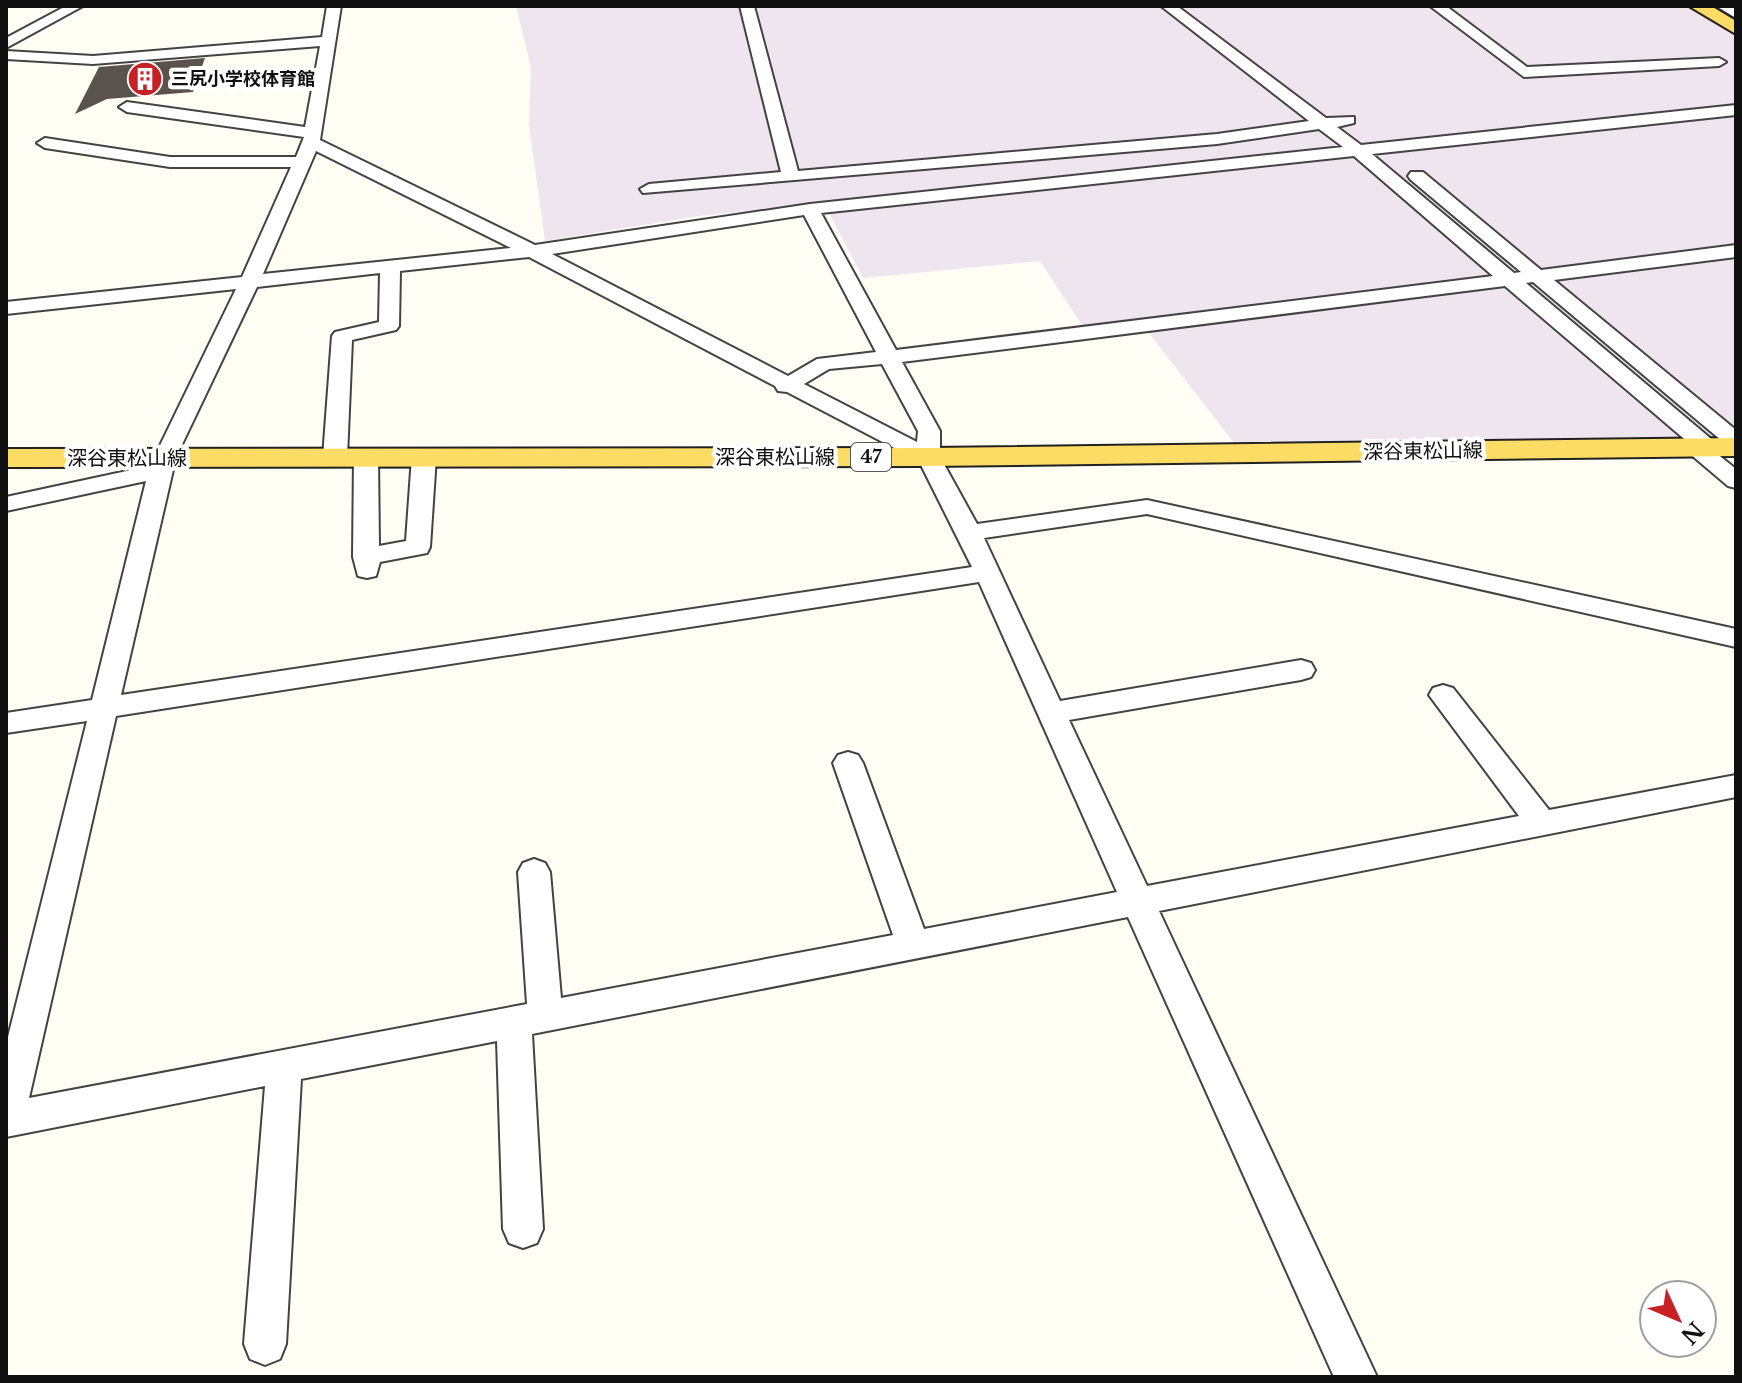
<svg xmlns="http://www.w3.org/2000/svg" width="1742" height="1383" viewBox="0 0 1742 1383" font-family="'Libre Baskerville','Noto Sans JP',serif">
	<rect width="100%" height="100%" fill="#fffdf4"/>
	<path fill="#eee5ef" d="M516,6H1694L1736,31V439L1234,443L1139,320L1083,327L1040,261L863,278L824,203L699,216L545,241L529,125L531,68Z"/>
	<path fill="#5a524c" d="M205,58L193,92L107,99L75,114L99,67Z"/>
	<g fill="none" stroke-linecap="round" stroke-linejoin="round">
		<defs>
			<g id="minor">
				<path d="M66,6H83L6,48V38Z"/>
				<path d="M327,6H341L320,140L535,245L810,204L1343,147L1319,129L1217,144L643,193L640,189L649,184L781,172L740,6H754L798,171L1217,134L1309,121L1161,6H1177L1326,118L1354,117V123L1337,127L1361,145L1736,105V115L1372,154L1514,273L1521,272L1411,180L1408,176L1411,172H1423L1541,270L1736,245V257L1554,280L1736,430V448L1728,446L1533,282L1526,283L1716,443L1719,448L1716,453L1736,469V488L1728,486L1689,453L1686,448L1689,443L1505,286L902,362L940,431V457L977,524L1147,500L1736,629V647L1147,514L984,538L1060,701L1301,660L1311,663L1315,670L1311,677L1301,680L1069,720L1147,886L1519,816L1429,695L1433,688L1443,685L1453,688L1549,810L1736,775V797L1159,911L1377,1377H1334L1128,917L532,1034L543,1229L537,1243L523,1248L509,1243L503,1229L497,1041L301,1079L286,1344L280,1359L265,1365L250,1359L244,1344L265,1086L6,1137V1045L87,721L6,733V713L92,700L146,481L6,511V497L150,466L236,289L6,314V302L242,277L291,167H170L45,148L37,143L45,138L170,157H296L304,137L127,112L119,107L127,102L305,127L320,46L93,64L6,59V51L93,56L322,37ZM316,151L511,248L263,274ZM1354,156L1493,276L896,350L821,213ZM804,215L876,352L817,359L788,376L552,254ZM529,257L775,386L778,391L787,392L919,461L972,567L121,695L176,457L257,287L380,273L379,322L335,332L332,336L323,457L327,462H343L347,457L352,340L396,330L399,326L400,271ZM882,364L918,431L917,442L804,384L829,369ZM979,582L1117,892L924,929L863,763L858,755L848,752L838,755L833,763L893,935L561,998L550,872L545,863L534,859L523,863L518,872L527,1004L29,1098L116,716Z"/>
				<path d="M1430,6H1446L1527,67L1719,58L1726,62L1719,66L1524,77Z"/>
				<path d="M1716,6L1736,8V18Z"/>
				<path d="M366,450L374,452L378,457L379,546L406,541L412,457L416,452H432L436,457L430,547L427,553L380,562L376,576L367,578L358,576L353,557L354,457L358,452Z"/>
			</g>
			<g id="major">
				<path d="M1689,6H1711L1736,21V34Z"/>
				<path d="M1736,438V456L928,466L6,467V449L928,448Z"/>
			</g>
		</defs>
		<use href="#minor" stroke="#434343" stroke-width="4"/>
		<use href="#major" stroke="#212121" stroke-width="4"/>
		<use href="#minor" fill="#fff" fill-rule="evenodd"/>
		<use href="#major" fill="#fddc66" fill-rule="evenodd"/>
	</g>
	<defs>
		<symbol id="building-disc" viewBox="-11 -11 22 22"><circle r="9.5" fill="#c82125" stroke="#fff"/><path d="M-4-6H4V6H1V3H-1V6H-4ZM-2.5-4.3h1.7v1.8h-1.7ZM.8-4.3h1.7v1.8H.8ZM-2.5-1h1.7V.8h-1.7ZM.8-1h1.7V.8H.8Z" fill="#fff"/></symbol>
	</defs>
	<g fill-rule="evenodd">
		<use href="#building-disc" x="125" y="59" width="40" height="40"/>
	</g>
	<g text-anchor="middle" dominant-baseline="central" stroke-width="8" stroke-linejoin="round" paint-order="stroke">
		<g font-size="18" font-weight="bold" fill="#101010" stroke="#fff" text-anchor="start">
			<text x="171" y="79">三尻小学校体育館</text>
		</g>
		<rect fill="#fff" stroke="#585858" stroke-width="2" x="851" y="443" width="40" height="28" rx="6"/>
		<g font-size="18" font-weight="bold" fill="#101010">
			<text x="871" y="457">47</text>
		</g>
		<g font-size="20" fill="#101010" stroke="#fff">
			<text transform="translate(1423 451) rotate(-1)">深谷東松山線</text>
			<text x="775" y="457">深谷東松山線</text>
			<text x="127" y="458">深谷東松山線</text>
		</g>
	</g>
	<rect width="1742" height="1383" fill="none" stroke="#101010" stroke-width="16"/>
	<g transform="translate(1678 1319) rotate(134)"><circle r="38" fill="#ffffff" stroke="#9f9f9f" stroke-width="2"/>
	<path d="M0-6L14 30L0 20L-14 30Z" fill="#c82125"/>
	<text y="-12" font-size="22" font-weight="bold" text-anchor="middle" fill="#101010">N</text>
	</g>
</svg>
